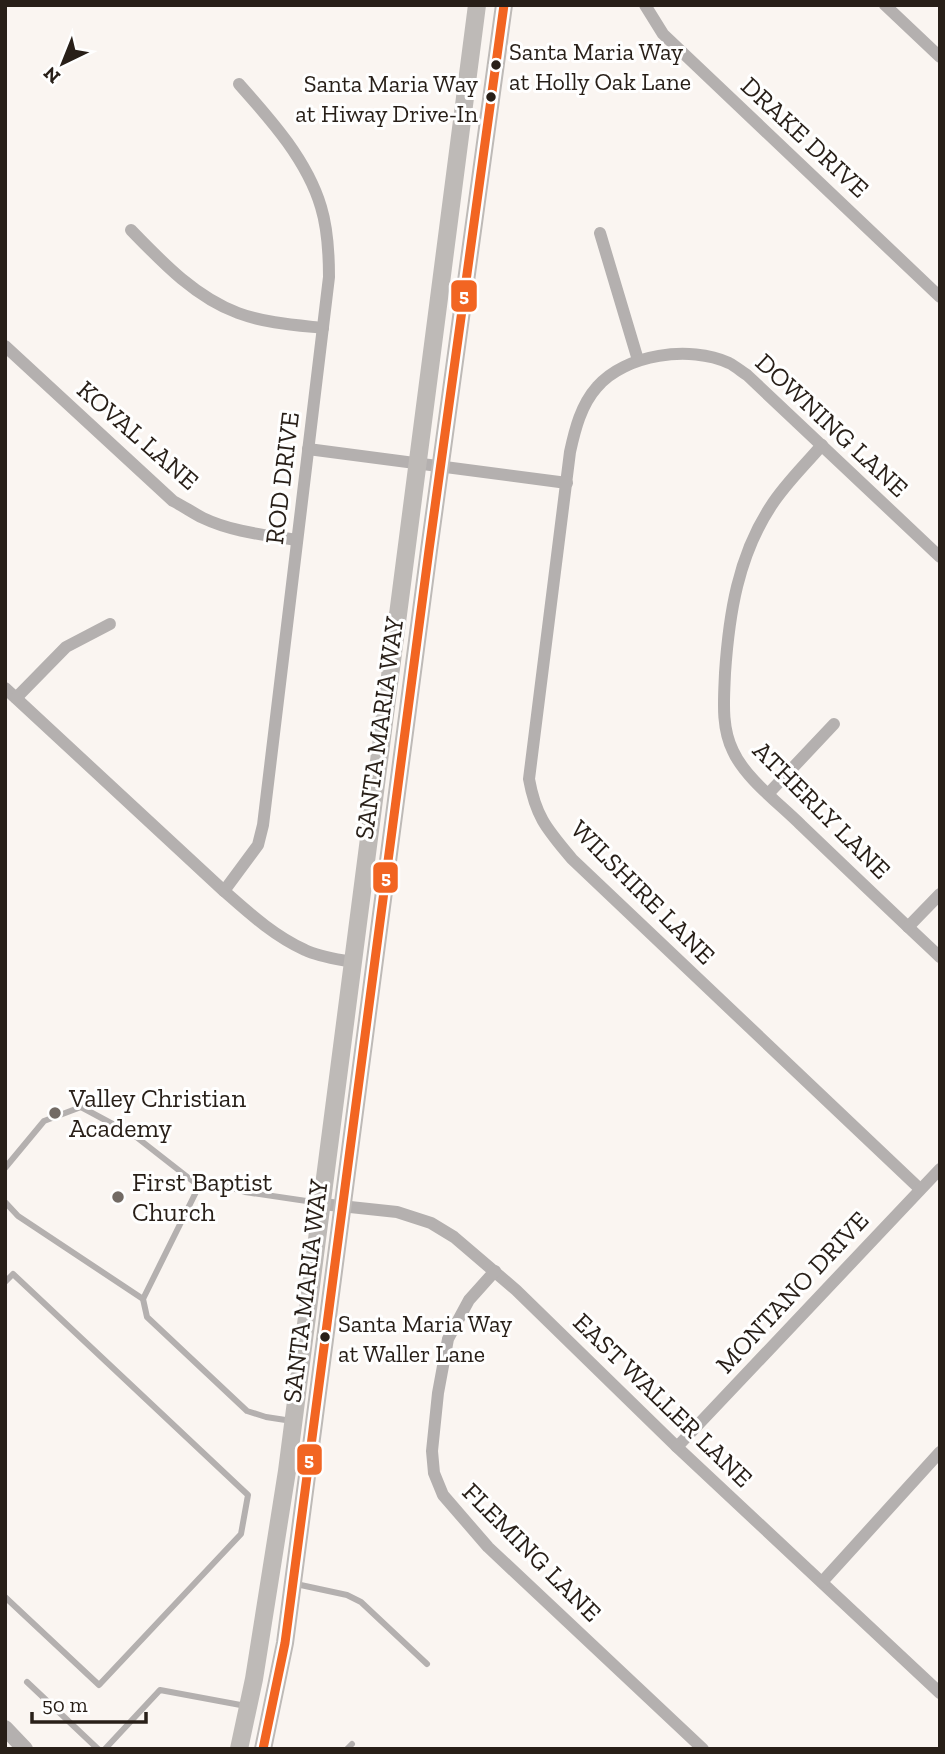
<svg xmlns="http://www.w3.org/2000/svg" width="945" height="1754" viewBox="0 0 945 1754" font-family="'Zilla Slab',serif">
	<rect width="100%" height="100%" fill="#faf5f1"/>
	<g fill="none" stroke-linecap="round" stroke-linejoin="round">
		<g stroke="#b4b0af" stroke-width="6">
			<path d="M5,1168L44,1121L81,1107L135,1136L199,1186"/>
			<path d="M5,1202L18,1216L143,1299"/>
			<path d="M5,1282L13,1274L248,1495L241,1534L99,1685L5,1597"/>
			<path d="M292,1421L266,1417L247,1411L147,1317L143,1299L199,1186L215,1183L245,1192L320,1203"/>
			<path d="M296,1584L347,1595L361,1602L427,1664"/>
			<path d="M27,1682L98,1749"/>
			<path d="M105,1749L160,1690L246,1706"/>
			<path d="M347,1749L352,1744"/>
		</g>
		<g stroke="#b4b0af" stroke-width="12">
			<path d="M645,5L663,34L940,297"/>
			<path d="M885,5L940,57"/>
			<path d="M131,230C162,262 195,297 238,313C265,323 295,325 323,328"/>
			<path d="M600,233L638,360"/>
			<path d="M5,346L173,501C183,506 193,513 203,518C232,532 266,535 297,540"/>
			<path d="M822,445C805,465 785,484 771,506C738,556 729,614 725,673C724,699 721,727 733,751C745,778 780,804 801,825C847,869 893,913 940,957"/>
			<path d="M308,449L567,483"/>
			<path d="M5,688L224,891C249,913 274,936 305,950C319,957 337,959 353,962"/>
			<path d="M16,698L66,647L110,624"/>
			<path d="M768,794L834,724"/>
			<path d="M224,891L258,845L263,825L329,277C329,253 328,230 321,207C307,160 271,120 239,84"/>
			<path d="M908,927L940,894"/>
			<path d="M920,1189L572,859C548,830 536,818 529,779L570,452C575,429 581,405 597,387C625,354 690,345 729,363C735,366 741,371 747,375L940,557"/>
			<path d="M322,1204L397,1212L431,1223L454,1237L516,1290L677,1447L940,1693"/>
			<path d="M495,1271L469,1300L448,1339L438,1393L432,1451L434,1473L443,1495L488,1547L703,1749"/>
			<path d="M677,1447L940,1169"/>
			<path d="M822,1582L940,1452"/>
		</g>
		<path stroke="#b4b0af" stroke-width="16" d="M5,1728L25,1749"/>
		<g stroke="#bebab7" stroke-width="18">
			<path d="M239,1749L254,1679L287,1471L477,5"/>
			<path d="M263,1749L285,1643L429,550L504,5"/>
		</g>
		<defs>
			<path id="bus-1" d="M263,1749L285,1643L429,550L504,5"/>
		</defs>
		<use href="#bus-1" stroke="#fff" stroke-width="14"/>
		<use href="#bus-1" stroke="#f26522" stroke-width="9"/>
	</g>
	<g fill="#281f18" stroke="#fff" stroke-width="2.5">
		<circle cx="496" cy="65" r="6"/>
		<circle cx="491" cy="97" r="6"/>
		<circle cx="325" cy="1337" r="6"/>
	</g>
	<g fill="#726a64" stroke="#fff" stroke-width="2.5">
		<circle cx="55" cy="1113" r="7"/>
		<circle cx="118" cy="1197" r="7"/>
	</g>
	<g text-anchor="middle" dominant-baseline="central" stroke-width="6" stroke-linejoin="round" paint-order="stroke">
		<g font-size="24" fill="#281f18" stroke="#fff" text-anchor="start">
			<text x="509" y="51">Santa Maria Way<tspan x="509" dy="30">at Holly Oak Lane</tspan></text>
			<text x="478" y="83" text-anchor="end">Santa Maria Way<tspan x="478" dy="30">at Hiway Drive-In</tspan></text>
			<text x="338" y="1323">Santa Maria Way<tspan x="338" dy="30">at Waller Lane</tspan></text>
		</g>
		<g font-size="26" fill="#281f18" stroke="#fff">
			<text transform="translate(805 137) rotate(43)">DRAKE DRIVE</text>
			<text transform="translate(832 425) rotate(43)">DOWNING LANE</text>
			<text transform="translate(138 435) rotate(41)">KOVAL LANE</text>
			<text transform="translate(282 478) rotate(-83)">ROD DRIVE</text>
			<text transform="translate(379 728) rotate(-82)">SANTA MARIA WAY</text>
			<text transform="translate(822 810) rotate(45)">ATHERLY LANE</text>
			<text transform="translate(643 892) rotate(45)">WILSHIRE LANE</text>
			<text transform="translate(305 1291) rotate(-83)">SANTA MARIA WAY</text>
			<text transform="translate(792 1292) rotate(-47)">MONTANO DRIVE</text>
			<text transform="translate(663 1400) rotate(44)">EAST WALLER LANE</text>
			<text transform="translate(532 1552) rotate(45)">FLEMING LANE</text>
		</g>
		<g font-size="26" fill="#281f18" stroke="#fff" text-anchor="start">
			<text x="69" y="1098">Valley Christian<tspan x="69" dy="30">Academy</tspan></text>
			<text x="132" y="1182">First Baptist<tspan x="132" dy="30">Church</tspan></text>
		</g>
	</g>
	<g stroke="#fff" stroke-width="2.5">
		<rect x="450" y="279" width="28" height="34" rx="7" fill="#f26522"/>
		<rect x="372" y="861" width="27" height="33" rx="7" fill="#f26522"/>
		<rect x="296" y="1443" width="27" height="33" rx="7" fill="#f26522"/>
	</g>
	<g font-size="19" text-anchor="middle" font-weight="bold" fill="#fff">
		<text x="464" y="302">5</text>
		<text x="386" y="884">5</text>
		<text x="309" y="1466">5</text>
	</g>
	<rect width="945" height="1754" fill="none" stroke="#281f18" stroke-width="14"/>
	<g transform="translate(63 63) rotate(223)" stroke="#ffffff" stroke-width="5" paint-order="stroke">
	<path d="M0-5L12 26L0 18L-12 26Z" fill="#281f18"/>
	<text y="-10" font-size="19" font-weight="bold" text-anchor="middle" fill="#281f18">N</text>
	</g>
	<path d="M32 1712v10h114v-10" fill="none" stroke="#281f18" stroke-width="3.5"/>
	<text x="42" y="1712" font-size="21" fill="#281f18" stroke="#ffffff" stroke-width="5" paint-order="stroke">50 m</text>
</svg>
